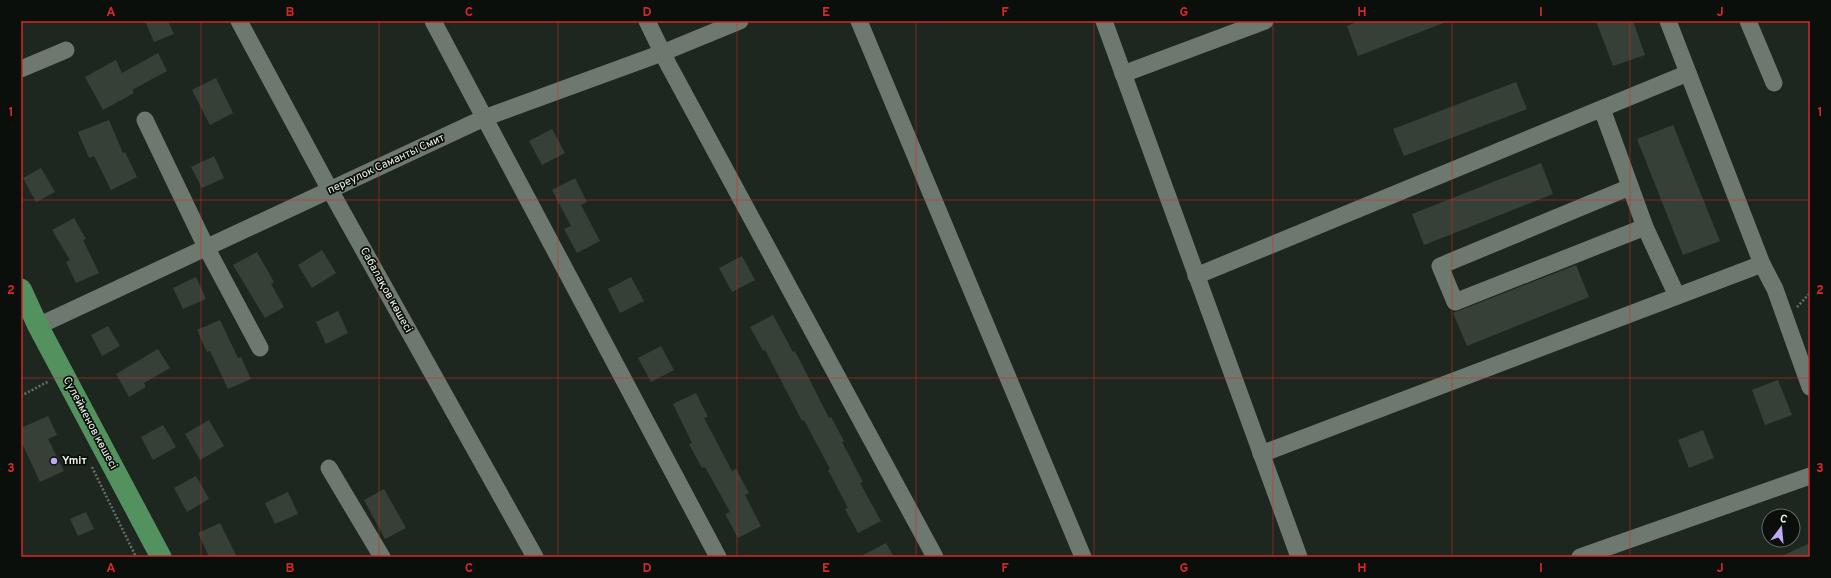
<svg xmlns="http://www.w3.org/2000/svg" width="1831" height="578" viewBox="0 0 1831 578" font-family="Overpass,sans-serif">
	<rect width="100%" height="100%" fill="#1e271f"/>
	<g fill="#374037">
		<path d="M145,21H168L174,34L154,42Z"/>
		<path d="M1359,21H1446V22L1358,56L1347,26Z"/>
		<path d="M1596,21H1633L1645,55L1613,66Z"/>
		<path d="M158,53L167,71L132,90L134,93L103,110L85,77L116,60L122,73Z"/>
		<path d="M216,78L233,113L210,125L192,90Z"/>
		<path d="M1516,82L1527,109L1404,156L1393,129Z"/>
		<path d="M109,120L123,153L125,152L137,177L111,190L94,156L89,158L78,132Z"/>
		<path d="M1673,125L1720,241L1683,255L1637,139Z"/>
		<path d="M552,129L565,153L542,165L529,141Z"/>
		<path d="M214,156L224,178L202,188L191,167Z"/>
		<path d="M1541,163L1553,194L1424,245L1412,214Z"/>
		<path d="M41,168L55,192L36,202L23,178Z"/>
		<path d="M575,178L587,202L581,205L600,241L577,253L564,229L571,226L552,190Z"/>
		<path d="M74,218L86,239L83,240L99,273L76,283L66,262L70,260L52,230Z"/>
		<path d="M322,250L336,273L312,288L298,265Z"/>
		<path d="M257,252L274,282L271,284L284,307L265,318L233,265Z"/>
		<path d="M742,256L755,280L732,292L719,268Z"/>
		<path d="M1576,265L1589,297L1467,346L1453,313Z"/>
		<path d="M196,277L206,299L183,309L173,288Z"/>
		<path d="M631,277L644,301L620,313L608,289Z"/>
		<path d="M338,311L348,333L326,344L316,322Z"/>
		<path d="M773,315L793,352L795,351L829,418L831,417L844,441L842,442L863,482L860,483L881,521L858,533L845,509L848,508L828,470L830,469L804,420L802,421L765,350L763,351L750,327Z"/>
		<path d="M220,320L238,358L241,357L251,379L228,389L210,351L207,352L197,330Z"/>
		<path d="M108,326L120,346L102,356L91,335Z"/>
		<path d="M661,346L674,370L651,382L638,358Z"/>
		<path d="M158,349L170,368L144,383L146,387L129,397L116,374Z"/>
		<path d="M1778,380L1792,415L1765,425L1752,390Z"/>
		<path d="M696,393L708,417L704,418L732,471L736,469L749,493L745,495L761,526L738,538L725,514L730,512L705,467L702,468L689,444L692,443L673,404Z"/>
		<path d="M48,416L57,435L48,439L64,471L40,482L21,441V428Z"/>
		<path d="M209,420L224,446L200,460L185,434Z"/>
		<path d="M163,425L176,447L153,460L141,437Z"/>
		<path d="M1703,430L1714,458L1689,468L1678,440Z"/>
		<path d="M196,476L209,499L187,512L174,488Z"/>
		<path d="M384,489L406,528L385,539L364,500Z"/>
		<path d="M288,492L298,514L275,524L265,503Z"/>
		<path d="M86,512L94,529L78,536L70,519Z"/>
		<path d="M220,523L237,557H209L198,533Z"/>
		<path d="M886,543L894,557H859Z"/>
		<path d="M1810,543V557H1780Z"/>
	</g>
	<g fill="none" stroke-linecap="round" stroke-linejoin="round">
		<g stroke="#676f68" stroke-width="2.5" stroke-dasharray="2 2" stroke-linecap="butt">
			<path d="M1797,307L1810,293"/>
			<path d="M21,396L49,381"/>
			<path d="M92,467L136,557"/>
		</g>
		<g stroke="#6d786e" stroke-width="17">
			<path d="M239,21L330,190L535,557"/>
			<path d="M433,21L718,557"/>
			<path d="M647,21L668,64L935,557"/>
			<path d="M859,21L1083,557"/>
			<path d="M1104,21L1299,557"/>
			<path d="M1668,21L1762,264L1775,289L1810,387"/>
			<path d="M1748,21L1774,83"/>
			<path d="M21,69L66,50"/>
			<path d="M1123,74L1265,21"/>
			<path d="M1602,109L1645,227L1677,296"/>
			<path d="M145,120L206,247L260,348"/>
			<path d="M1630,187L1440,266L1455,302L1645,227"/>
			<path d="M1196,276L1688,73"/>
			<path d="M38,326L484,118L662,53L740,21"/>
			<path d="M1261,454L1762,264"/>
			<path d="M329,468L382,557"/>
			<path d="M1580,557L1810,476"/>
		</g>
		<path stroke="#53915e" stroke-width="21" d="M21,289L38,326L161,557"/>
	</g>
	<path fill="none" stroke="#d62828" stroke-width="1" stroke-opacity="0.55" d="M201,21V557M379,21V557M558,21V557M737,21V557M916,21V557M1094,21V557M1273,21V557M1452,21V557M1630,21V557M21,200H1810M21,378H1810"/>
	<circle fill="#bfa9f4" stroke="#0b0f0b" stroke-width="1.5" cx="54" cy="461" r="4"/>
	<g text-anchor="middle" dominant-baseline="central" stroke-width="3.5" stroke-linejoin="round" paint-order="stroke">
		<g font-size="11" fill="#ecf2ec" stroke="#0b0f0b">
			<text transform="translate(386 164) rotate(-25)">переулок Саманты Смит</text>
			<text transform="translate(386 290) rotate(61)">Сабалақов көшесі</text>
			<text transform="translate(90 423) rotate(62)">Сүлейменов көшесі</text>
		</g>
		<g font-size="11" font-weight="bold" fill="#ecf2ec" stroke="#0b0f0b" text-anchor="start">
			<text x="62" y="461">Ymiт</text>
		</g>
	</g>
	<rect width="1831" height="578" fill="none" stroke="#0b0f0b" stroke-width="44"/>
	<g transform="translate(1781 528) rotate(16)"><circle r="19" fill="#0b0f0b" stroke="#656a65"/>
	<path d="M0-3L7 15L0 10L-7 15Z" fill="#bfa9f4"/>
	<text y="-6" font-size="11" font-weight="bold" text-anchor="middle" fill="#ecf2ec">С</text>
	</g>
	<rect x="22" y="22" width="1787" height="534" fill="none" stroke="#d62828" stroke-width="1.5"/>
	<g font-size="13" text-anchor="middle" font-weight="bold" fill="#d62828">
		<text x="111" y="16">A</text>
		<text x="290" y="16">B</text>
		<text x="469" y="16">C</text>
		<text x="647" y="16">D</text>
		<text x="826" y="16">E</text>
		<text x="1005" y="16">F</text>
		<text x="1184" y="16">G</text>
		<text x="1362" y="16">H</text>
		<text x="1541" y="16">I</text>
		<text x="1720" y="16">J</text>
		<text x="11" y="116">1</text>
		<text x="1820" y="116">1</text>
		<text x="11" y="294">2</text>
		<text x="1820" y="294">2</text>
		<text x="11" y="472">3</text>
		<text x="1820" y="472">3</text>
		<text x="111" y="572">A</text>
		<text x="290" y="572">B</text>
		<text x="469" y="572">C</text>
		<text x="647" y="572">D</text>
		<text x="826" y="572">E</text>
		<text x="1005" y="572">F</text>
		<text x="1184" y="572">G</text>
		<text x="1362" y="572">H</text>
		<text x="1541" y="572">I</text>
		<text x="1720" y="572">J</text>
	</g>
</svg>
